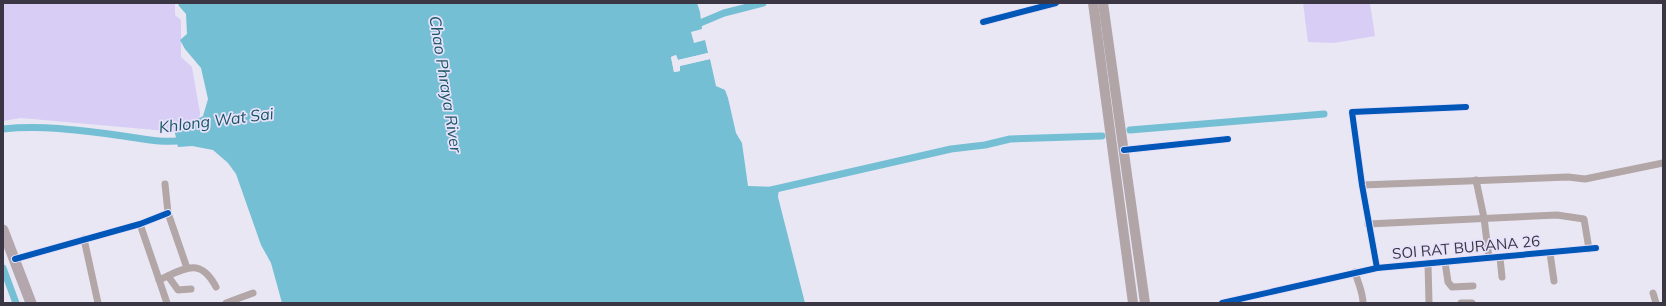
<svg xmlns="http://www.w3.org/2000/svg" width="1666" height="306" viewBox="0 0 1666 306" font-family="Mulish,sans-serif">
	<rect width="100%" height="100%" fill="#eae7f5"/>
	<g fill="#d8cef5">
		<path d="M3,3H175V15L181,20V57L192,67L200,113L199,122L177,132L21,118L3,121Z"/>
		<path d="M1303,3H1370L1375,36L1334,43L1308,42Z"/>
	</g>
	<path fill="#74bfd3" d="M178,3H697L700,12L702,29L691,32L694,43L705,40L708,53L678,60L676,55L671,57L674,72L680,71L679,66L710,59L716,86L725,90L728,98L736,133L742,143L748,186L779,187L778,197L805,303H282L271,263L261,245L236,174L228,163L213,150L192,146L178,147L173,124L193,122L203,116L208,99L201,68L185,49L180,40L187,34L186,14L179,6Z"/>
	<path fill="#eae7f5" d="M708,53V55L678,62L673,58L676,70L678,69L679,64L709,58L710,59L680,66V71L674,72L671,57L676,55L678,60Z"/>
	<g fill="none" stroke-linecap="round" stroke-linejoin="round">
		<g stroke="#74bfd3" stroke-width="7">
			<path d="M693,26L724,13L763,3"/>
			<path d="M3,129C41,125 78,130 116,135C140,138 161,144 186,140"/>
			<path d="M1130,130L1324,114"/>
			<path d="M771,190L951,149L985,145L1010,139L1102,136"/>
			<path d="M3,268L16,303"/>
		</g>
		<g stroke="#b2a6a7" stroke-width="7">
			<path d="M983,22L1056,3"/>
			<path d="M1124,150L1228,139"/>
			<path d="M1476,180L1484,218L1489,258"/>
			<path d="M165,184L168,213L187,268"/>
			<path d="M1362,185L1568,177L1585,179L1663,163"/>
			<path d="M140,224L167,303"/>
			<path d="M1368,224L1557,215L1584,219L1589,249"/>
			<path d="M84,239L98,303"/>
			<path d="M1550,253L1554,281"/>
			<path d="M1500,258L1502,277"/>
			<path d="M15,259L140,224L168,213"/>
			<path d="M1445,262L1448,282L1452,287L1473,286"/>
			<path d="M1428,263L1429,303"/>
			<path d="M1377,268L1362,185L1352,112L1466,107"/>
			<path d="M1355,272C1358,283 1363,292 1363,303"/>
			<path d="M168,276L178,290L191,289"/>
			<path d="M159,280C184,269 200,256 216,287"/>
			<path d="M1653,293L1656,303"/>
			<path d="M226,303L253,293"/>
			<path d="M1222,303L1377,268L1596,248"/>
			<path d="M1461,303H1472"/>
		</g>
		<g stroke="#b1a5a8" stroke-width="10">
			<path d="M1093,3L1133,303"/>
			<path d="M1103,3L1145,303"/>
		</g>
		<path stroke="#b3a7ad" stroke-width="11" d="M3,230L31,303"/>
		<defs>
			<g id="cycleway">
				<path d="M983,22L1056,3"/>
				<path d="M1124,150L1228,139"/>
				<path d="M15,259L140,224L168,213"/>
				<path d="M1377,268L1362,185L1352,112L1466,107"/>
				<path d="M1222,303L1377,268L1596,248"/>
			</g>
		</defs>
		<use href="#cycleway" stroke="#e7e1fb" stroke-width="8"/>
		<use href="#cycleway" stroke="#0057b8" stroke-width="6"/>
	</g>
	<g text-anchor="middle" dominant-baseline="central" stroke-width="3.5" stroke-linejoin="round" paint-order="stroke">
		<g font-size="15" fill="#3a3643" stroke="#e7e1fb">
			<text transform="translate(1466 247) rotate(-5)">SOI RAT BURANA 26</text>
		</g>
		<g font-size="16" font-style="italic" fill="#1a5663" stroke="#e7e1fb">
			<text transform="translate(446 84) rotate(81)">Chao Phraya River</text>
			<text transform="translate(216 120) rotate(-7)">Khlong Wat Sai</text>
		</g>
	</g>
	<rect width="1666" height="306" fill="none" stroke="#3a3643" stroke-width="8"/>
</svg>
